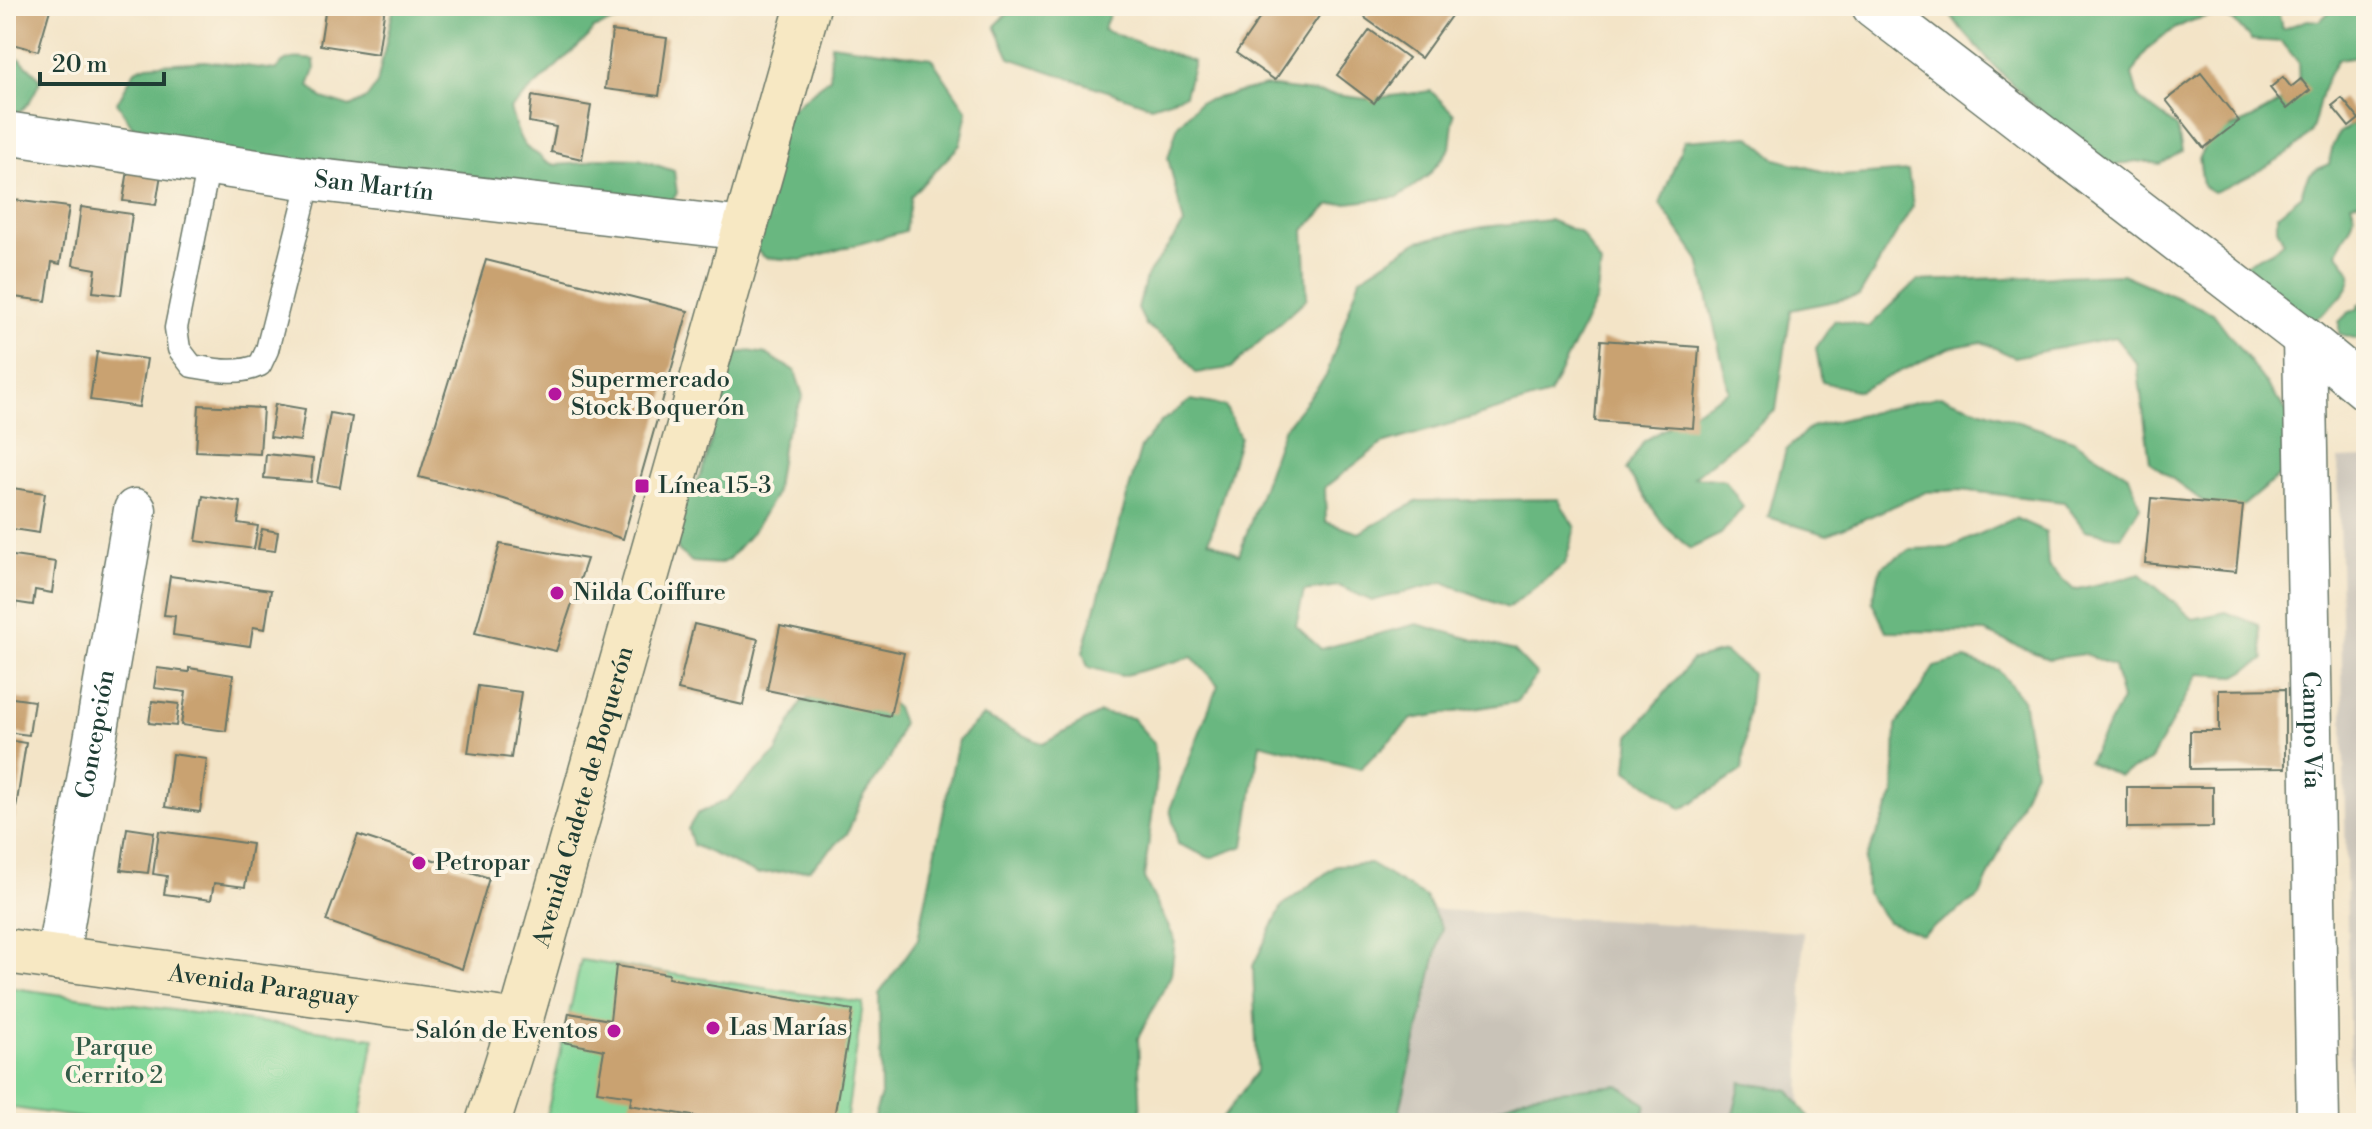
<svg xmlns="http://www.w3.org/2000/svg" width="2372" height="1129" viewBox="0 0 2372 1129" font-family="'Libre Bodoni',serif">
	<rect width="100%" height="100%" fill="#fcf5e5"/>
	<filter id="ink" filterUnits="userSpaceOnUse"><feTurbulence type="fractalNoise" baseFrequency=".0125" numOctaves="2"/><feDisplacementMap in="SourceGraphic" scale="16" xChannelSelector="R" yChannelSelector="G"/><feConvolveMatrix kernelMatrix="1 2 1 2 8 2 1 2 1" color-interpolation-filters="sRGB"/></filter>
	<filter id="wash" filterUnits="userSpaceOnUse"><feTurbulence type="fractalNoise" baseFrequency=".006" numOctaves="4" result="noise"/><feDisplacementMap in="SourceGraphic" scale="32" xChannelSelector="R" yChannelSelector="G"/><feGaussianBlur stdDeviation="1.8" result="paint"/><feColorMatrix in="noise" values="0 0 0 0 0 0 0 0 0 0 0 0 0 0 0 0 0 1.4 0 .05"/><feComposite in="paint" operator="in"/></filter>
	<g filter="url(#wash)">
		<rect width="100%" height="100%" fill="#f3e4c7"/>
		<g fill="#c9c3b8">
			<path d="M2366,458V1123H2351L2338,459Z"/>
			<path d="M1311,902L1803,932L1800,1123H1300Z"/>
		</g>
		<g fill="#82d698" stroke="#508a66" stroke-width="2">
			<path d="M581,960L863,1003L846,1123H545Z"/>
			<path d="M6,987L374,1038L359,1123H115L6,1107Z"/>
		</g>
		<g fill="#69b780" stroke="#447a5a" stroke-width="2">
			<path d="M394,6H658L593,29L589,36L510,109C514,120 517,137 525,146C531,153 539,152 544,161L555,165L584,163L598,158L639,159L674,171L677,193L669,206L153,148L132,126L117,103L135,70L147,65L205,61L276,70C286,55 298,58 314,60L315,70L309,86L322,98L350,107L367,98L377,84Z"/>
			<path d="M1015,6H1113L1103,30L1194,62L1185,95L1151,106L1010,58L995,26Z"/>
			<path d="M1944,6H2277L2282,29L2308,20L2320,21L2335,6H2366V55L2338,59C2330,72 2323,85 2320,99C2317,109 2316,119 2312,129C2302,151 2237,184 2213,192L2203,186L2199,157L2211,135C2245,123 2272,111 2299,87L2298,62L2282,42L2251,40C2246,35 2240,26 2234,22C2207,5 2162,32 2145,53C2140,60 2137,68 2132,75L2139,99L2177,127L2182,151L2161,164L2136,161L2113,166L2051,122L1994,66L1962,30Z"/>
			<path d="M831,44L931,58L967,111L960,145L911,196L905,231L802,260L766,258L737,236L760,134L830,78Z"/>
			<path d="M6,55L20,59L41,79C32,99 27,111 6,118Z"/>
			<path d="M1265,86L1367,99L1431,91L1454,114L1450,148L1429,175L1399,197L1329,205L1304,230L1307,298L1231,368L1196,373L1175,345L1146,325L1138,309L1146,277L1184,224L1168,158L1178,125L1200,102Z"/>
			<path d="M2366,115V201L2351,203C2360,225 2343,232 2337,253C2342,259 2349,266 2351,274C2354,291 2324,312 2312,322L2241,269C2253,255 2272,257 2283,241L2277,228V215L2302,195C2303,177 2313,170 2329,164L2333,145L2339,133Z"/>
			<path d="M1749,136L1776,159L1841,176L1908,171L1913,206L1859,296L1791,310L1776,410L1694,477L1725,480L1743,507L1721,534L1690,549L1665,526L1626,470L1644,441L1729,391L1699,260L1660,204L1684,141Z"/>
			<path d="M1549,220L1581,233L1601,264L1596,300L1549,395L1382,444L1325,487L1326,522L1359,533L1418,501L1558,499L1575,528L1565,564L1508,608L1443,582L1372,601L1339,586L1304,591L1296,626L1321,649L1417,624L1514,651L1537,675L1516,702L1412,719L1360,769L1260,743L1244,846L1210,858L1178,844L1170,809L1218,685L1192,657L1122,676L1088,667L1083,652L1141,447L1162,421L1191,400L1225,406L1240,437L1209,540L1239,555L1283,430L1326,376L1360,278L1418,241L1483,227Z"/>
			<path d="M2122,274L2213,313L2300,429L2292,465L2238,510L2205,503L2150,462L2137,364L2115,337L2014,357L1982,342L1949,348L1859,391L1822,382L1816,348L1835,320L1869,327L1917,281Z"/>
			<path d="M2366,299V341L2339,334V322L2348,313L2359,308L2358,305Z"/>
			<path d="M748,351L766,354L795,371L803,396L783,441L775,495L754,530L728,560L719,564L692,562L679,551L673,535L676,510L701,474L712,438L701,414L732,355Z"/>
			<path d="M1940,396L2073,440L2129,476L2140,507L2121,537L2085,530L2064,502L1960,490L1926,492L1827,535L1768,517L1786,450L1811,427Z"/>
			<path d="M2015,518L2046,532L2048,566L2074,590L2141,574L2193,619L2226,612L2259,625L2264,660L2236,676L2199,674L2150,761L2119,776L2088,762L2122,700L2114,666L2084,654L2049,659L1985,632L1886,631L1872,602L1881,567L1911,549L1949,548Z"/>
			<path d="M1724,652L1752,673L1742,771L1682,809L1627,770L1630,736L1692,660Z"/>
			<path d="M1965,659L1999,670L2023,700L2035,770L1980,896L1922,935L1888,922L1867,894L1865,860L1894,795L1896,726L1934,667Z"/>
			<path d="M832,692L884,697L896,707L902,723L890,758L861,801L847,834L810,869L757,874L693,845L688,829L697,814L727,800L776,753L801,702Z"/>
			<path d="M1100,713L1132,718L1154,743L1157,778L1144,878L1175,940L1171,975L1138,1038L1141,1123H872L881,1095L879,994L918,939L958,740L983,716L1043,744Z"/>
			<path d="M1370,864L1425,897L1442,928L1397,1123H1219L1257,1071L1253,966L1282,906L1337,865Z"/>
			<path d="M1741,1082L1789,1090L1812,1123H1733L1732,1119Z"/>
			<path d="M1618,1085L1646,1104L1642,1123H1450L1484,1115L1530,1094Z"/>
		</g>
		<g id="blocks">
			<g fill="#c9a271">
				<path d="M6,6H51L38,51L6,42Z"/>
				<path d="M326,6H385L378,54L320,45Z"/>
				<path d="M1268,6H1326L1275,80L1236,53Z"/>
				<path d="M1374,6H1458L1421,58L1365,18Z"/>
				<path d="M1370,30L1408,58L1374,103L1337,75Z"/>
				<path d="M612,31L667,38L659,96L605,89Z"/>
				<path d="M2201,73L2239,121L2204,148L2166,100Z"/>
				<path d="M2283,77L2291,87L2301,79L2310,90L2287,109L2270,88Z"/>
				<path d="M532,96L591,106L582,159L551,152L556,127L529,122Z"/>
				<path d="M2342,98L2359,119L2349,127L2332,106Z"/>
				<path d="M130,158L163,162L156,205L123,201Z"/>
				<path d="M6,199L69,207L60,264L52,262L46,301L6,296Z"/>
				<path d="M81,207L132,214L121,295L93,292L96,269L73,265Z"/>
				<path d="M486,260L688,311L623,539L504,499L419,477Z"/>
				<path d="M1601,340L1699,347L1693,428L1595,421Z"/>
				<path d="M97,352L147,359L139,407L90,400Z"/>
				<path d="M275,404L305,409L300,441L270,437Z"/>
				<path d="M199,405L263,408L260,454L196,451Z"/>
				<path d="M330,413L352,417L340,487L317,483Z"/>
				<path d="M266,454L313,459L311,482L264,478Z"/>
				<path d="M6,487L45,493L39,533L6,528Z"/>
				<path d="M203,496L241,502L238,523L258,526L254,549L196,541Z"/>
				<path d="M2151,498L2243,506L2236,572L2145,563Z"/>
				<path d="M262,529L278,532L275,551L258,549Z"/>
				<path d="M500,544L587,559L556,651L475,633Z"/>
				<path d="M6,555L56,562L52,593L35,590L33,605L6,601Z"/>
				<path d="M170,576L271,590L265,629L253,627L250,646L173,635L175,616L164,615Z"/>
				<path d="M6,603L16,605L13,620L6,619Z"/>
				<path d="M694,624L758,639L743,705L678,690Z"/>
				<path d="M780,626L904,653L890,716L767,690Z"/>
				<path d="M157,668L189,672V668L233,675L226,731L181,725L186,692L154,688Z"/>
				<path d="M478,686L521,692L511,758L468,753Z"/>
				<path d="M2285,689V768L2190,769V731H2219V690Z"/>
				<path d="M6,697L34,701L29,735L6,732Z"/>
				<path d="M152,701L179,704L176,726L149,723Z"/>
				<path d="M6,740L26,743L14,821L6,819Z"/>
				<path d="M172,754L207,759L200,812L165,807Z"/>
				<path d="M2127,787H2213V827L2127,828Z"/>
				<path d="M127,828L154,832L148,873L121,870Z"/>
				<path d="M159,831L252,844L245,887L214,883L211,900L164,894L167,876L153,874Z"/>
				<path d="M358,835L489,878L462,969L326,921Z"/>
				<path d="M616,966L669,974L668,978L853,1010L833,1123H732L630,1105L632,1096L597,1091L604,1050L563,1042L569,1013L610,1020Z"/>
			</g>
		</g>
	</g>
	<g filter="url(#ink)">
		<use href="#blocks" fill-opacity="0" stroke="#697767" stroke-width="2"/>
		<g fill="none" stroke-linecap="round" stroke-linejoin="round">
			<defs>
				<path id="lane" d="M209,164L176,328L179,349L192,366C216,370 238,375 260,365L267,350L310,179"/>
				<g id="street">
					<path d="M1873,6L2304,338L2366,389"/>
					<path id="s1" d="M6,133L310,179L745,229"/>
					<path id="s2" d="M2304,338L2318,1123"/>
					<path id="s3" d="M57,959L135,510"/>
				</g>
				<g id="secondary">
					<path id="s4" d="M6,951L520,1022"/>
					<path id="s5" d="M488,1123L520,1022L808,6"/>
				</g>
			</defs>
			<use href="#lane" stroke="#697767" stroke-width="25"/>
			<use href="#street" stroke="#697767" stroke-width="45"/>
			<use href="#secondary" stroke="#697767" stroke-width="47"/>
			<use href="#lane" stroke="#fff" stroke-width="22"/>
			<use href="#street" stroke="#fff" stroke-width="42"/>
			<use href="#secondary" stroke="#f7e8c3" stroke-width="44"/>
		</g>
	</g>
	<g fill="#b5179e" stroke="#fcf5e5" stroke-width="3">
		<circle cx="555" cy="394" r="8"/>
		<rect x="634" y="478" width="16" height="16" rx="4"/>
		<circle cx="557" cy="593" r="8"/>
		<circle cx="419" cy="863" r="8"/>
		<circle cx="713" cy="1028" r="8"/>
		<circle cx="614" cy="1031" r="8"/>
	</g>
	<g text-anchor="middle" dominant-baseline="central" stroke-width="8" stroke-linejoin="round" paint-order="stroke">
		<g font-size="24" fill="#1f3d34" stroke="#fcf5e5">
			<text stroke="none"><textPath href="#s1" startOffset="372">San Martín</textPath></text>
			<text stroke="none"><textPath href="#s2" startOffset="392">Campo Vía</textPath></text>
			<text stroke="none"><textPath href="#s3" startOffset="228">Concepción</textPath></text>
			<text stroke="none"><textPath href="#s5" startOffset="340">Avenida Cadete de Boquerón</textPath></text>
			<text stroke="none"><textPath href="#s4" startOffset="260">Avenida Paraguay</textPath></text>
		</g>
		<g font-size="24" fill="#1f3d34" stroke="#fcf5e5" text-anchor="start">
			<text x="571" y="380">Supermercado<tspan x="571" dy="28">Stock Boquerón</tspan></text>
			<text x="658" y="486">Línea 15-3</text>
			<text x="573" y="593">Nilda Coiffure</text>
			<text x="435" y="863">Petropar</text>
			<text x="729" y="1028">Las Marías</text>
			<text x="598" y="1031" text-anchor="end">Salón de Eventos</text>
		</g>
		<g font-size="24" fill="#335c48" stroke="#fcf5e5">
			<text x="114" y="1048">Parque<tspan x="114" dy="28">Cerrito 2</tspan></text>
		</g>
	</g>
	<rect width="2372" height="1129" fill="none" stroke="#fcf5e5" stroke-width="32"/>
	<path d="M40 72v12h124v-12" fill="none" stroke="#1f3d34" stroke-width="4"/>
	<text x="52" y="72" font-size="24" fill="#1f3d34" stroke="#fcf5e5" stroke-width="6" paint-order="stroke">20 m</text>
</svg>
